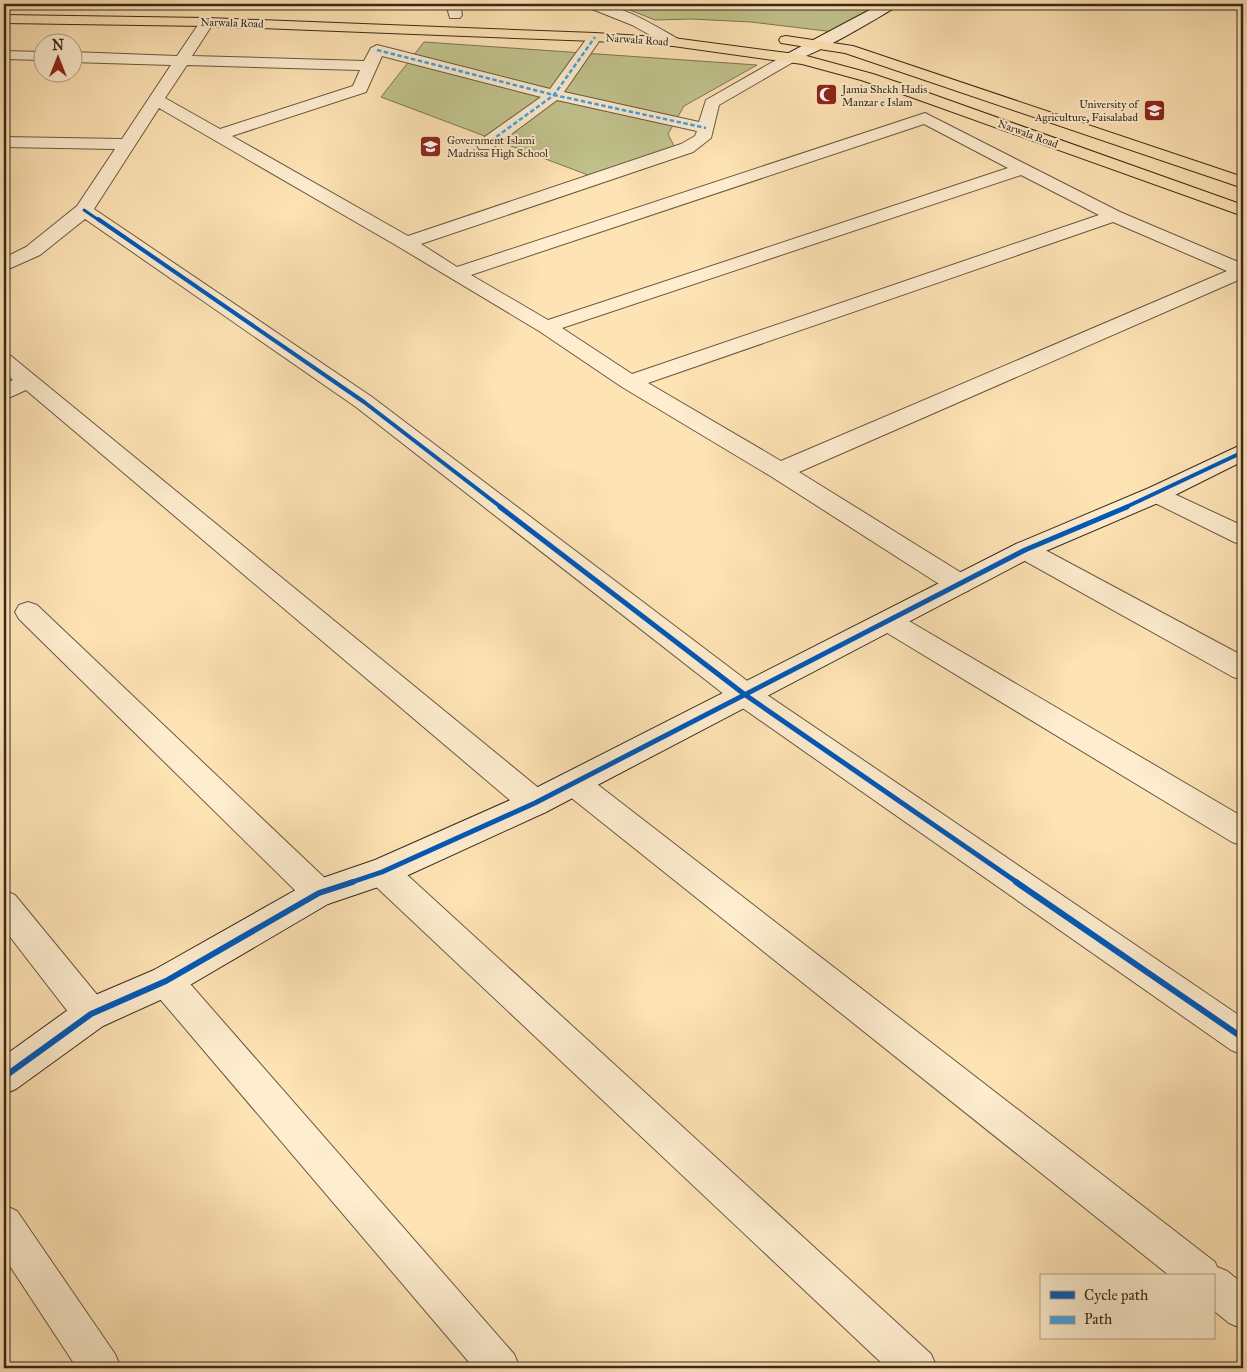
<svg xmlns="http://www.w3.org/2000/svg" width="1247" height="1372" viewBox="0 0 1247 1372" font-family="'IM FELL Great Primer',serif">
	<rect width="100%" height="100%" fill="#fee3b5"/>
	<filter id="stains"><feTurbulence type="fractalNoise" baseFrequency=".004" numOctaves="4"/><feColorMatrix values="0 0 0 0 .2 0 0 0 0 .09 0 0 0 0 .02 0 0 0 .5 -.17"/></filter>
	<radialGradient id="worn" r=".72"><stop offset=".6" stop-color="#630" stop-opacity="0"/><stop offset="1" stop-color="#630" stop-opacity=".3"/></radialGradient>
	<g fill="#c1c38d" stroke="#7c7653">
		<path d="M615,4H892L843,33L751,22L691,19L655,20Z"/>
		<path d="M424,42L757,65L684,106L668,134L676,150L588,175L381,97Z"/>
	</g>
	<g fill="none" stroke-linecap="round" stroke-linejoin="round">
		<defs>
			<g id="street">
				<path d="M446,4H460L462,15L460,18H450Z"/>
				<path d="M585,4C618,2 650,23 678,39L680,42L678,45H668L632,25L587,7Z"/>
				<path d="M207,18L212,19L214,22L192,56L364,61L371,48L377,45L550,89L590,34H600L602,37L564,92L699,122L706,100L785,55H795L798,58L795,61L719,105L711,138L693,152L421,244L457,267L925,113L1120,212L1243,264V278L799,472L968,577L972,584L968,591L959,593L950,591L772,477L622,387L539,331L399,247L159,108L94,209L372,397L754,686L1243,1018V1055L1231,1050L734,702L356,407L85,219L40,255L4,271V258L26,247L77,206L115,149L4,147V137L122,139L171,65L72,62V52L177,56L202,19ZM382,56L541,97L479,141L477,145L479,149H491L557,100L697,131L695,136L681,144L408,236L232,136L366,92ZM187,65L360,70L353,86L220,129L165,98ZM924,124L1008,168L548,320L471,275ZM1021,175L1099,215L632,374L562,328ZM1113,222L1227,271L781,461L648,383Z"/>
				<path d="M4,51L42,52V60L4,59Z"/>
				<path d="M4,355L11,356L546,794L550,803L546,812L535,816L524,812L26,390L4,400V384L13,380L4,372Z"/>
				<path d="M1157,486L1243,526V545L1234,542L1149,500L1145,494L1149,488Z"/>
				<path d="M1025,541L1034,544L1243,656V680L1233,677L1016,556L1013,550L1016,544Z"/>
				<path d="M28,602L37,605L330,883L335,893L330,903L319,907L308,903L19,619L15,612L19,605Z"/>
				<path d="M888,611L897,614L1243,817V846L1232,842L879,628L875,621L879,614Z"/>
				<path d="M574,770L584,774L1215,1262L1217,1267L1227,1271L1243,1284V1329L1229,1323L1213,1310V1276H1170L564,792L559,783L564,774Z"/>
				<path d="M382,858L393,862L931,1354L937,1368H887L371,882L366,872L371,862Z"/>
				<path d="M4,890L15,895L103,1002L108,1014L103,1026L91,1031L79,1026L4,929Z"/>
				<path d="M166,965L178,970L514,1354L520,1368H474L154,992L149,981L154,970Z"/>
				<path d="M4,1205L17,1211L115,1354L121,1368H77L4,1257Z"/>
			</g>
			<g id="secondary">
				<path d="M881,4H898L896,7C877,18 801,65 785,61L782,58L785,55Z"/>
				<path d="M1243,444V461L1165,500L1034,556L546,812L393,882L328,904L178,992L103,1026L16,1089L4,1094V1056L79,1002L154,970L308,883L375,860L524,794L1016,544L1149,488Z"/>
			</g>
			<g id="primary">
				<path d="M4,15L207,18L595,33L673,38L803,55L873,74L920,90L1243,205V216L908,96L861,80L802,64L673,46L595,41L207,26L4,23Z"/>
				<path d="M786,36L853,46L1243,177V188L845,53L781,43L779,40L781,37Z"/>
			</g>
		</defs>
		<use href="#street" stroke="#6a5840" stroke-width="2"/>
		<use href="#secondary" stroke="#382919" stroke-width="2"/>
		<use href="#primary" stroke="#382919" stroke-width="2"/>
		<use href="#street" fill="#feedcf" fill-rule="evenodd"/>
		<use href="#secondary" fill="#feedcf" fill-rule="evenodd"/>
		<use href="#primary" fill="#fee3b5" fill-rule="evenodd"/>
		<g stroke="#3fa3ea" stroke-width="2.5" stroke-dasharray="4.5 2.5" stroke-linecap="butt">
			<path d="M377,50L554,95L706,128"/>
			<path d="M485,145L554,95L595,37"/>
		</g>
		<defs>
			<path id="cycleway-far3" d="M84,210L100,221"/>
			<g id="cycleway-far2">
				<path d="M98,219L364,402L502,508"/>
				<path d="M1124,508L1243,452"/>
			</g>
			<g id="cycleway-far1">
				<path d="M500,507L744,694L1018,883"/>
				<path d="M349,883L382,872L535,803L1025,550L1127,507"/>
			</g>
			<g id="cycleway">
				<path d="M1016,882L1243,1038"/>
				<path d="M4,1077L91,1014L166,981L319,893L353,882"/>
			</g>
		</defs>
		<use href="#cycleway-far3" stroke="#feedcf" stroke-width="5"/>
		<use href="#cycleway-far2" stroke="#feedcf" stroke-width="6"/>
		<use href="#cycleway-far1" stroke="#feedcf" stroke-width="8"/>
		<use href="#cycleway" stroke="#feedcf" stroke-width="9"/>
		<use href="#cycleway-far3" stroke="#0057b8" stroke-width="3"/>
		<use href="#cycleway-far2" stroke="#0057b8" stroke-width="4"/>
		<use href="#cycleway-far1" stroke="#0057b8" stroke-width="5"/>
		<use href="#cycleway" stroke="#0057b8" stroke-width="6"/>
	</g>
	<defs>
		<symbol id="mosque-square" viewBox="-11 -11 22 22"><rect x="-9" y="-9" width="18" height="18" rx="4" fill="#8f2418" stroke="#feedcf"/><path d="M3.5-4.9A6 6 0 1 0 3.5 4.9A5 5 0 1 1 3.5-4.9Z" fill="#fff"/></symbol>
		<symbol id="university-square" viewBox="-11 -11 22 22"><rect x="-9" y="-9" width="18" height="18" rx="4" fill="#8f2418" stroke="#feedcf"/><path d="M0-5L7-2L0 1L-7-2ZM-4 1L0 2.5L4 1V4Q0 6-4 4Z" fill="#fff"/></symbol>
		<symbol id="school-square" viewBox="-11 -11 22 22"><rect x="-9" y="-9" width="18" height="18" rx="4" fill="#8f2418" stroke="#feedcf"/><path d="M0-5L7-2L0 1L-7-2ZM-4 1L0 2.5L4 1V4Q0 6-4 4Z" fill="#fff"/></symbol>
	</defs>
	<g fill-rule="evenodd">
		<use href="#mosque-square" x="814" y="82" width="25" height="25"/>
		<use href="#university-square" x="1142" y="98" width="25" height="25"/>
		<use href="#school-square" x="418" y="134" width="25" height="25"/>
	</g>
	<g text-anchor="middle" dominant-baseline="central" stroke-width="4" stroke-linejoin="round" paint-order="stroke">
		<g font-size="11" fill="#382919" stroke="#feedcf">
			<text transform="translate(232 23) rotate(2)">Narwala Road</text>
			<text transform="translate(637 40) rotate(4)">Narwala Road</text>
			<text transform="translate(1028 134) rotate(20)">Narwala Road</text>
		</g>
		<g font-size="11" fill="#382919" stroke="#feedcf" text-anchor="start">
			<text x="842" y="89">Jamia Shekh Hadis<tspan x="842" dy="13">Manzar e Islam</tspan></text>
			<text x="1138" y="104" text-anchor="end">University of<tspan x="1138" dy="13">Agriculture, Faisalabad</tspan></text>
			<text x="447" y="140">Government Islami<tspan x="447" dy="13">Madrissa High School</tspan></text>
		</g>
	</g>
	<rect width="1247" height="1372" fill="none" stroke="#fee3b5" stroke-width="20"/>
	<rect x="5" y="5" width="1237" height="1362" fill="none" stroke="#382919" stroke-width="2.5"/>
	<rect x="10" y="10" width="1227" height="1352" fill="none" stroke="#382919"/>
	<rect x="1040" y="1274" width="175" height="65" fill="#feedcf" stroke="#af9f86"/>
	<rect x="1050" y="1291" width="25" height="8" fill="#0057b8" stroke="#af9f86"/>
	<text x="1084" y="1300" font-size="15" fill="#382919">Cycle path</text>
	<rect x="1050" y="1316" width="25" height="8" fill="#3fa3ea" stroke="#af9f86"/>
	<text x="1084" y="1324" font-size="15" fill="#382919">Path</text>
	<g transform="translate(58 58)"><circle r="24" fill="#feedcf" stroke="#af9f86"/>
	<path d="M0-4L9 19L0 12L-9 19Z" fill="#8f2418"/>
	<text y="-8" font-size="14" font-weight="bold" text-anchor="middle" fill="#382919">N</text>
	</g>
	<rect width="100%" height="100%" filter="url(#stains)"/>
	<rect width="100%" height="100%" fill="url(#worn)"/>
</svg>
